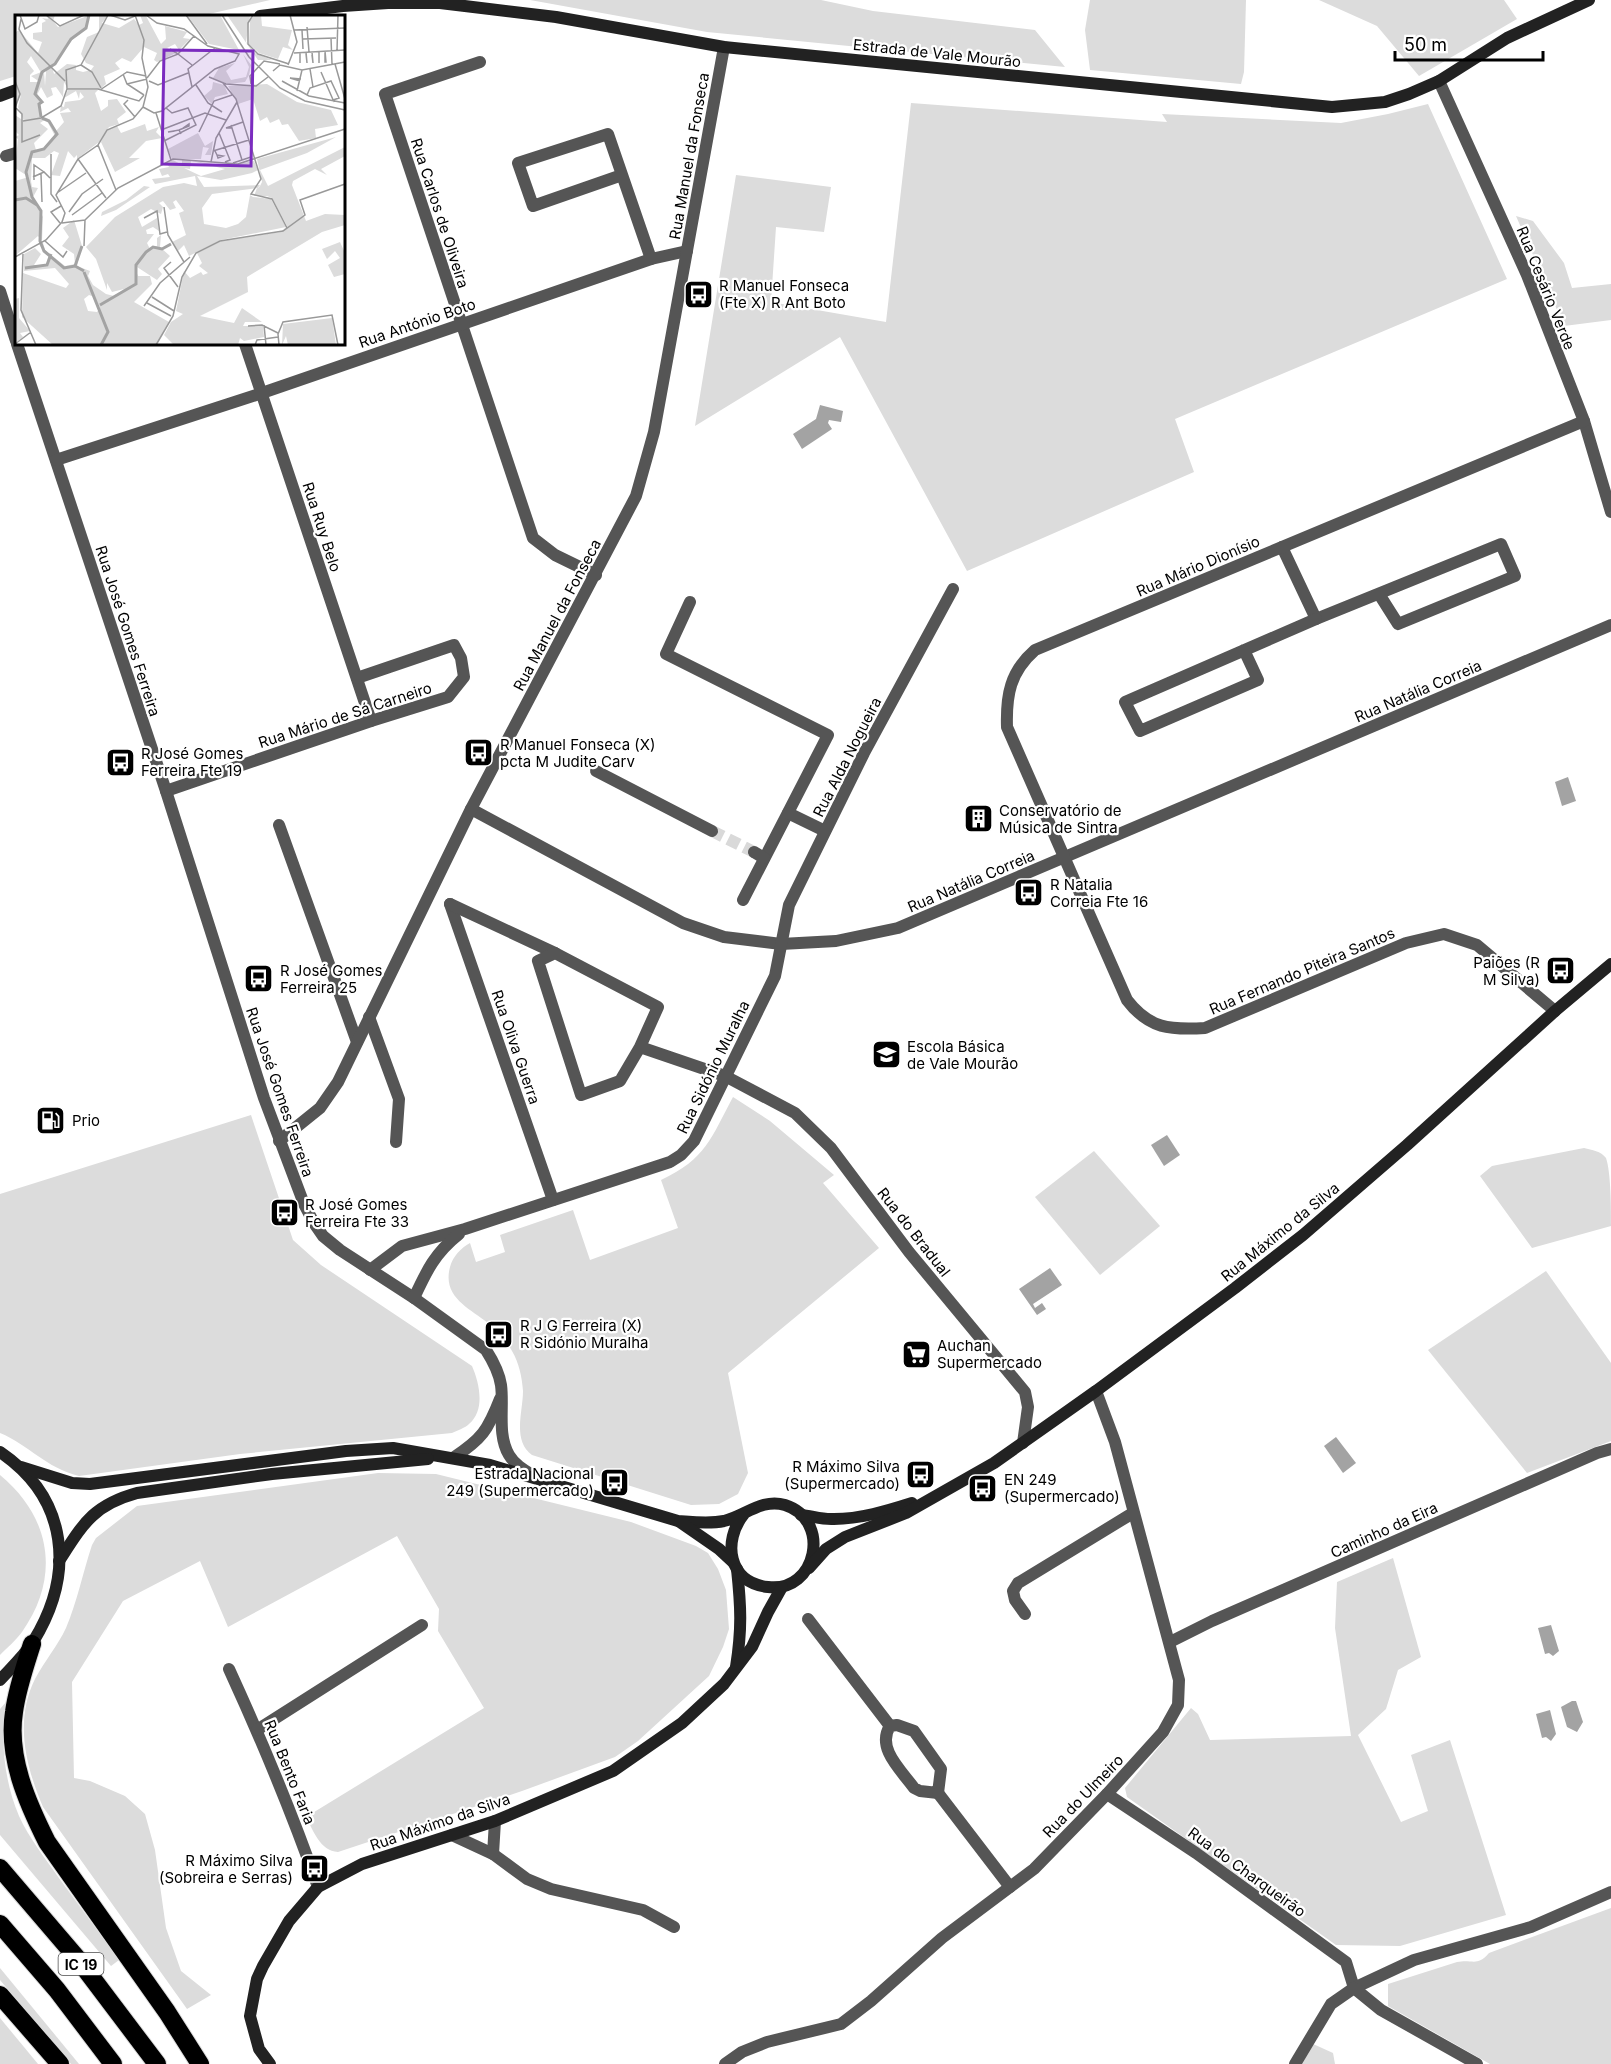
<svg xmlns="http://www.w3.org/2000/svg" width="1611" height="2064" viewBox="0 0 1611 2064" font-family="Inter,sans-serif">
	<rect width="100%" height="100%" fill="#fff"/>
	<g fill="#dcdcdc">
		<path d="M0,0H270L200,16H16V76L0,81Z"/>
		<path d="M530,0H821L873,11L1035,30L1065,67L707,32Z"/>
		<path d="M1090,0H1246L1244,72L1241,84L1090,70L1085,30Z"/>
		<path d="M1319,0H1504L1517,19L1419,76L1377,26Z"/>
		<path d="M911,103L1167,122L1162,114L1341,123L1388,114L1428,104L1507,279L1175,419L1194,472L967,571L840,337L695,426L736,175L831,187L824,232L776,227L771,302L886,322Z"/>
		<path d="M1516,216L1533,221L1564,263L1572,288L1611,284V320L1564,326Z"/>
		<path d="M733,1097L770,1121L834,1175L823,1183L879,1248L728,1373L748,1473L738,1494L719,1504L691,1505L532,1455C512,1440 523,1412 523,1391C522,1377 519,1363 512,1351C506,1340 498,1331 488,1323C469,1308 442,1297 450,1267C453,1256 461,1248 470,1243L476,1262L505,1252L500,1235L573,1210L590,1260L678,1228L661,1180C706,1159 711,1138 733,1097Z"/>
		<path d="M251,1115L293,1240L321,1265L472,1366C479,1382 486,1410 469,1424C465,1428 458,1430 452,1433L240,1454L79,1476C46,1468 29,1445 0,1433V1194Z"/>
		<path d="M1584,1148C1592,1150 1601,1151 1606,1158C1611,1172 1611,1209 1611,1226L1532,1248L1480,1176L1492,1166Z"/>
		<path d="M1094,1151L1160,1226L1100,1275L1035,1197Z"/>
		<path d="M1546,1271L1611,1363V1441L1527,1473L1428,1350Z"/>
		<path d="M378,1473L436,1474L631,1522L696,1546L708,1553L718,1569L726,1590L729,1629L723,1647L709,1676L638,1741L615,1757L522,1791L338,1852C320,1851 313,1830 306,1817L484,1708L438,1631L439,1609L397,1536L228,1627L200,1561L123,1601L72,1682L74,1778L90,1781L125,1796L145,1814L155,1850L166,1928L181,1971L211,1995L187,2009L43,1807C26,1767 14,1721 35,1679C44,1662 58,1645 66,1628C77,1602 83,1572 92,1545L96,1538L137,1506Z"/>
		<path d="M0,1475C51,1517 61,1577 22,1632C16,1640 7,1648 0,1655Z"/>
		<path d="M1393,1558L1421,1657L1398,1670L1386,1709L1358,1735L1401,1822L1428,1811L1411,1755L1450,1740L1506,1915L1400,1946L1336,1945L1127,1797L1125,1788L1191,1708L1198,1714L1210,1740L1351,1736L1335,1628L1337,1582Z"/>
		<path d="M6,1702C0,1739 4,1781 19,1816C29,1838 45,1858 59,1878C79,1905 99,1933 119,1960L111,1966L0,1835V1709Z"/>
		<path d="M1611,1908V2064H1490L1388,2006V1984L1457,1962C1473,1959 1477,1967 1489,1953Z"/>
		<path d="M0,1968L79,2064H71L0,1980Z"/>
		<path d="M0,2018L38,2064H0Z"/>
		<path d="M1311,2043L1333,2053L1335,2064H1301Z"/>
	</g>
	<g fill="#a3a3a3">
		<path d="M820,405L843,411L841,422L829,420L828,423L832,429L802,449L793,434L816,419Z"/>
		<path d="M1568,777L1576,801L1562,806L1555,782Z"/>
		<path d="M1167,1135L1180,1155L1164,1166L1151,1145Z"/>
		<path d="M1050,1268L1062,1285L1033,1304L1035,1308L1042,1303L1046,1309L1037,1315L1019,1289Z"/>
		<path d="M1336,1437L1356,1463L1343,1473L1324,1446Z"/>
		<path d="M1551,1625L1559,1651L1553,1656L1549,1653L1545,1654L1538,1628Z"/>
		<path d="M1572,1701H1576L1583,1722L1577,1732L1567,1727L1561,1707Z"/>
		<path d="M1550,1710L1556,1734L1551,1741L1546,1737L1542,1738L1536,1714Z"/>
	</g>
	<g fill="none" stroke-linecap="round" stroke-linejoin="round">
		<path stroke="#d9d9d9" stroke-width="12" stroke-dasharray="12 6" stroke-linecap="butt" d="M712,831L754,852"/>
		<defs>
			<g id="highway">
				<path d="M32,1644C25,1666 17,1689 14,1712C7,1757 27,1802 47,1842L167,2012L200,2064"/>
				<path d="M0,1868L77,1958L157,2064"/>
				<path d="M0,1924L57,1990L113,2064"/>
				<path d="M0,1995L60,2064"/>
			</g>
		</defs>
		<use href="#highway" stroke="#dbdbdb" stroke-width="20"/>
		<g stroke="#555" stroke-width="12">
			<path d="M480,62L385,94L533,538L555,555L596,575"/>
			<path d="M1439,81L1527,275L1584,421L1611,512"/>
			<path d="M6,156L16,153"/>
			<path d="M622,175L533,206L518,163L608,134L651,259"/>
			<path d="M0,291L16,341"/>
			<path d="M17,344L166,791L264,1098L304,1204L314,1223L323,1236L340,1250L414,1298L486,1350C493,1361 499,1372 501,1385C504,1407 497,1435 509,1455C515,1465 524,1470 534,1476"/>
			<path d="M245,344L371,721"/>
			<path d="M56,460L262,393L651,259L687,251"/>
			<path d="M1282,547L1316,619L1501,544L1515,576L1398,624L1379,594"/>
			<path d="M690,602L666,654L828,735L743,900"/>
			<path d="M1244,650L1258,680L1140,731L1125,702L1316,619"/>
			<path d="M596,771L712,831"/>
			<path d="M166,791L371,721L448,697L464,677L461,658L454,645L357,678"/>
			<path d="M471,809L683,923L724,937L781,944L836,941L898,928L1611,625"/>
			<path d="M788,813L825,831"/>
			<path d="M279,825L357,1042"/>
			<path d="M754,852L764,858"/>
			<path d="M450,904L553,1200"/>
			<path d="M450,904L555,953"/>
			<path d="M1555,1011L1477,945L1444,934L1406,943L1205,1028C1170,1030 1149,1029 1127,1000L1007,727C1006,695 1010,672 1035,650L1584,421"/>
			<path d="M369,1017L399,1099L396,1142"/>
			<path d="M640,1047L620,1081L581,1095L538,961L555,953L658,1007L640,1047L725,1076L795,1113L831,1148L909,1252L1025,1392L1028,1407L1023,1443"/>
			<path d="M279,1141L320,1108L338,1082L471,809L636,496L654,432L724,47"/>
			<path d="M370,1270L402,1246L465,1229L670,1162L681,1155L694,1141L775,976L789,905L864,753L953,589"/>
			<path d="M414,1298C427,1270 435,1253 459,1234"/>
			<path d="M453,1458C482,1439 488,1430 500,1399"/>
			<path d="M1025,1614L1015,1600L1013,1591L1018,1583L1133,1513"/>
			<path d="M808,1619L890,1726"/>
			<path d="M1170,1642L1212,1621L1597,1453L1611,1449"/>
			<path d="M229,1669C262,1741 292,1813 318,1887"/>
			<path d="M897,1725L914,1731L941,1769L938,1793L920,1791L914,1788C901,1770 876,1748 890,1726Z"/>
			<path d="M257,1730L422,1625"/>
			<path d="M938,1793L1010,1887"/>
			<path d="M1107,1794L1196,1853L1346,1962L1354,1988L1414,1960L1531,1927L1611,1892"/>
			<path d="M452,1835L493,1854L527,1879L551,1889L643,1910L674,1927"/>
			<path d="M493,1854L495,1821"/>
			<path d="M725,2064L742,2052L767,2042L841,2024L871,2001L942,1938L1034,1869L1107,1794L1163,1732L1178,1705L1179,1680L1115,1442L1096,1391"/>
			<path d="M1295,2064L1331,2004L1354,1988L1381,2010L1477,2064"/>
		</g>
		<g stroke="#222" stroke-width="12">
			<path d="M260,16L343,6L388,3H440L556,17L724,47L1332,107L1385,102L1409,94L1439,81L1507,38L1589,0"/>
			<path d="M0,96L16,90"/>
			<path d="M0,1452C69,1499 75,1574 33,1642C24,1656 11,1668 0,1680"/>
			<path d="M21,1467L72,1483L90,1484L346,1451L393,1448L490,1465L678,1521C693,1522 709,1524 724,1521C745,1516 762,1498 785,1505C832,1520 817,1593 768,1587C728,1583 722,1541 744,1514"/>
			<path d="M801,1515C812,1516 823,1520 834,1519C860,1519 887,1511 912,1503"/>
			<path d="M680,1522L719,1549L733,1562"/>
			<path d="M59,1561C83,1524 93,1505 137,1493L272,1474L428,1459"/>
			<path d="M809,1568L826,1549L845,1537L906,1513L994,1463L1096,1391L1235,1288L1303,1235L1407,1145L1555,1011L1611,964"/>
			<path d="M736,1667C742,1629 741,1607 737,1569"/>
			<path d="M270,2064L259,2049L250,2016L257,1979L263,1966L289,1921L318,1887L362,1864L495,1821L613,1771L682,1723L724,1684L752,1647L768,1612L782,1587"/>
		</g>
		<use href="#highway" stroke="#000" stroke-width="18"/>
	</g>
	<defs>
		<symbol id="bus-square" viewBox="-11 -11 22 22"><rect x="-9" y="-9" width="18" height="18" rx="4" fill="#000" stroke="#fff"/><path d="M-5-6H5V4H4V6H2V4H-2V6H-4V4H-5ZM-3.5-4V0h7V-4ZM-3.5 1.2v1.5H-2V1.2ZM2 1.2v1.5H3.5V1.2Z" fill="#fff"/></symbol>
		<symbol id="building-square" viewBox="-11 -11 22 22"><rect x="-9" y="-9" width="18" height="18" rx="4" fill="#000" stroke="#fff"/><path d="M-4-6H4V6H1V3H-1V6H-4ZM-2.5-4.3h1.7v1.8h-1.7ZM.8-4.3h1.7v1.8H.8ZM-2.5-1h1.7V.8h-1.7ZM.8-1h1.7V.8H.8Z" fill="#fff"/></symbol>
		<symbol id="school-square" viewBox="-11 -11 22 22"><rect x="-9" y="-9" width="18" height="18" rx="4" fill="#000" stroke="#fff"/><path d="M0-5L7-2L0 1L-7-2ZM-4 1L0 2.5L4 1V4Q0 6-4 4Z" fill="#fff"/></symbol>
		<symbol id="fuel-square" viewBox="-11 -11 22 22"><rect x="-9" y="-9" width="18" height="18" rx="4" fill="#000" stroke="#fff"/><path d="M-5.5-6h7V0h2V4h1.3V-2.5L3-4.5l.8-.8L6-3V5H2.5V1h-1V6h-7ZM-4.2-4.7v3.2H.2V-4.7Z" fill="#fff"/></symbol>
		<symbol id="supermarket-square" viewBox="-11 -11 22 22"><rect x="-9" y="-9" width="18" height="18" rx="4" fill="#000" stroke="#fff"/><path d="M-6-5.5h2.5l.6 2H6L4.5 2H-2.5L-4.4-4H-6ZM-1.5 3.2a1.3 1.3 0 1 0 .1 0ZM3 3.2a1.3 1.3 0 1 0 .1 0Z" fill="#fff"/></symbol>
	</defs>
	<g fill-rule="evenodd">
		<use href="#bus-square" x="682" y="278" width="33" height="33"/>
		<use href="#bus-square" x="462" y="736" width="33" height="33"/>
		<use href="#bus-square" x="104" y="746" width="33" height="33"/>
		<use href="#building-square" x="962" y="802" width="33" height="33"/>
		<use href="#bus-square" x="1012" y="876" width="33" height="33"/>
		<use href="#bus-square" x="1544" y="954" width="33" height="33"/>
		<use href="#bus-square" x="242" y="962" width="33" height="33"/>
		<use href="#school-square" x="870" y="1038" width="33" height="33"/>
		<use href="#fuel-square" x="34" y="1104" width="33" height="33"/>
		<use href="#bus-square" x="268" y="1196" width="33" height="33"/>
		<use href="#bus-square" x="482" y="1318" width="33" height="33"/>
		<use href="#supermarket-square" x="900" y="1338" width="33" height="33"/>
		<use href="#bus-square" x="904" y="1458" width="33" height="33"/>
		<use href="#bus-square" x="598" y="1466" width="33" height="33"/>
		<use href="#bus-square" x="966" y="1472" width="33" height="33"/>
		<use href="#bus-square" x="298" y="1852" width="33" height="33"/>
	</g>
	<g text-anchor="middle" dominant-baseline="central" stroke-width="4.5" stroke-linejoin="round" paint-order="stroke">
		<rect fill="#fff" stroke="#4c4c4c" stroke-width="1.5" x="58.5" y="1953" width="45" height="22" rx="4.5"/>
		<g font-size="14" font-weight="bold" fill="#000">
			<text x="81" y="1964">IC 19</text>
		</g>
		<g font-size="15" fill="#000" stroke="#fff">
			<text transform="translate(937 53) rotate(6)">Estrada de Vale Mourão</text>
			<text transform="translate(689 156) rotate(-80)">Rua Manuel da Fonseca</text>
			<text transform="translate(440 213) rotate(72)">Rua Carlos de Oliveira</text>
			<text transform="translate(1546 288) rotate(68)">Rua Cesário Verde</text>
			<text transform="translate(417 323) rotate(-19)">Rua António Boto</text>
			<text transform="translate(322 527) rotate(72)">Rua Ruy Belo</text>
			<text transform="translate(1198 566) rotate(-23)">Rua Mário Dionísio</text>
			<text transform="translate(557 615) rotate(-62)">Rua Manuel da Fonseca</text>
			<text transform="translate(128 631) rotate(72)">Rua José Gomes Ferreira</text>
			<text transform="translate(1418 691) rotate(-23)">Rua Natália Correia</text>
			<text transform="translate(345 715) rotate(-18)">Rua Mário de Sá Carneiro</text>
			<text transform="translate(847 757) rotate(-63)">Rua Alda Nogueira</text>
			<text transform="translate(971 881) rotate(-23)">Rua Natália Correia</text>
			<text transform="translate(1302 971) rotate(-23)">Rua Fernando Piteira Santos</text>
			<text transform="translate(516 1047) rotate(71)">Rua Oliva Guerra</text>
			<text transform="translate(713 1067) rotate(-64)">Rua Sidónio Muralha</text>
			<text transform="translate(280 1092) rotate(71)">Rua José Gomes Ferreira</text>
			<text transform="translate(914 1232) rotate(52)">Rua do Bradual</text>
			<text transform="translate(1280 1232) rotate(-39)">Rua Máximo da Silva</text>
			<text transform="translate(1384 1530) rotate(-24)">Caminho da Eira</text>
			<text transform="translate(290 1772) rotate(68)">Rua Bento Faria</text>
			<text transform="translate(1083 1796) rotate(-46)">Rua do Ulmeiro</text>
			<text transform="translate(440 1822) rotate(-19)">Rua Máximo da Silva</text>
			<text transform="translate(1247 1872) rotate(36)">Rua do Charqueirão</text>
		</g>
		<g font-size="15" fill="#000" stroke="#fff" text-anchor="start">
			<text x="719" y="285">R Manuel Fonseca<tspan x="719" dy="17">(Fte X) R Ant Boto</tspan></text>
			<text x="500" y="744">R Manuel Fonseca (X)<tspan x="500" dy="17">pcta M Judite Carv</tspan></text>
			<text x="141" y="753">R José Gomes<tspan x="141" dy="17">Ferreira Fte 19</tspan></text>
			<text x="999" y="810">Conservatório de<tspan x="999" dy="17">Música de Sintra</tspan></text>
			<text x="1050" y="884">R Natalia<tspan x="1050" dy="17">Correia Fte 16</tspan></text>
			<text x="1540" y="962" text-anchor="end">Paiões (R<tspan x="1540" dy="17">M Silva)</tspan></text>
			<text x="280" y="970">R José Gomes<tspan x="280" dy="17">Ferreira 25</tspan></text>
			<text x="907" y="1046">Escola Básica<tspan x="907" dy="17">de Vale Mourão</tspan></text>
			<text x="72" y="1120">Prio</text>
			<text x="305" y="1204">R José Gomes<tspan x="305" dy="17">Ferreira Fte 33</tspan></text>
			<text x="520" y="1325">R J G Ferreira (X)<tspan x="520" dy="17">R Sidónio Muralha</tspan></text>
			<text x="937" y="1345">Auchan<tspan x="937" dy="17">Supermercado</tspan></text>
			<text x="900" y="1466" text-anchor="end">R Máximo Silva<tspan x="900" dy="17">(Supermercado)</tspan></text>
			<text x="594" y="1473" text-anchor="end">Estrada Nacional<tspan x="594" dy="17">249 (Supermercado)</tspan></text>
			<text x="1004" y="1479">EN 249<tspan x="1004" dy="17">(Supermercado)</tspan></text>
			<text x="293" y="1860" text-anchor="end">R Máximo Silva<tspan x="293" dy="17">(Sobreira e Serras)</tspan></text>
		</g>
	</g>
	<g transform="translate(15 15)">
		<rect width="330" height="330" fill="#fff"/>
		<path d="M32,0H40L38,6L43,12L75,0L72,13L58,24L37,52L39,59L52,49L61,50V55L68,57L76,55L79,51L71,48L66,39L72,22L84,17V0H93L87,8L104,13L119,4L124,10L128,8L125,0L131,1L146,29L151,24L150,11L172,17L168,23L175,24L164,35L160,29L152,33L161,38L142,47L139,45L142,38L129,32L116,47L107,43L100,48L105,54L89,61L91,69L85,74H53L49,67L48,82L41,72L36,73L38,80L32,83L26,72L22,80L27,86L23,89L25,102L34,104L41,116L49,107L45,98L56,97L53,93L45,97L46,91L49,92L50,87L65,85L69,82L65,77L64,84L61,76L49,83L53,75H83L80,78L86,96L93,91V85L102,84L111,97L102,104L104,109L94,112L84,127L62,144V140L59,143L53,136L45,161L36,160L44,138L39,136L30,143H17L16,166L17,172L23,173L18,182L28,202L27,226L23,221L0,241V166L14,162L0,153L3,124L0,122L4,120L0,116V100L9,106L3,92L6,80L0,92V8L1,17L4,15L23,38L27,27L18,24V18L27,17V8L31,6L27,3L33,4ZM16,41L25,56L35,51L31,56L30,71L29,56L16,61L25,67H15V60L19,56L12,47ZM31,104L40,121L29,133L21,135L19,128L33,114L25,108ZM172,0H205L224,35L194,29ZM212,0L235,1L231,27L240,38L257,45H243ZM240,0H246L247,11L277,15L273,30L278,35L268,32L263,44L244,38L234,29L235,5ZM228,39L236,50L234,60L230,67L213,69L198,63L204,53L220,48L211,56L216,65L231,62L234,52ZM198,67L209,70L213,79L200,82L197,89L189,81L197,74ZM252,69L282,87L316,95L323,110L300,114L301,123L284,126L273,109L267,110L264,104L255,108L252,102L245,106L238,84L223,89L213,71ZM130,109L132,116L144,112L141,117L147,123L131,126L114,143H125L100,157L86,127L91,116L102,111L106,118ZM183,118L190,131L198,126L196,140H190L194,133L188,132L186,144H157L153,134ZM321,122L292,138L245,155L253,171L330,132V141L306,154L312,160L300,154L278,166L277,170L291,206L310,199L330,200V210L307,217L232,262L233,277L185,301L219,308L227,293L247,307H230L228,311H248L249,322L229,326L225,323L223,330H159L149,320L156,307L168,299L161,296L169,256L175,263L186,257L188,260L193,258L184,251L187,248L182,238L206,226L266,217L272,211L257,183L252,181H239L242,173L197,179L187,193L189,209L211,213L223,209L231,202L235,180L238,182L256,184L271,212L206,225L174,241L169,230L163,236L157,227L171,220L164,198L169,196L161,185L158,187L161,193L155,195L148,186L144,188L148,192L146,199L136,194L123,202L127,212L142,203L144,216L138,212L131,215L132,219H139L132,228L135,234L142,231V223L146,220L145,232L155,241L143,254L147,259L142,265L122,252L121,256L123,261H135L137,269L119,287L154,307L141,330H38L7,302L8,258L51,273L54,269L40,253L9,256V239L20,233L26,239L19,250H31L34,239L27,234L24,229L28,228L30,235L50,251L60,249L59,239L47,231L54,222L48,213L59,205L67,231L62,251L75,256L73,261L78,270L91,279L99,281L109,274L97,277L92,268V275L81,244L71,232L100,202L148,172L169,168L182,171L180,161L140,169L137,164L155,162L153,159L147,161L144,154L154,152L152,148L158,145L167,150V145L176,146L175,154L169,153L186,161L210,154L177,146L212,151L239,146L243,155L237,158L206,165L182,161L189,172L245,170L242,174L245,171L247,167L242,144ZM74,280L80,282L85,293L82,297L73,296L69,284ZM129,171L135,172L101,195L86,201L87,197L111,185ZM325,227L330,238V259L319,262L313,250L325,243L320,236L312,244L307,234ZM4,283V303L15,316L5,318L8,322L0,328V284ZM317,303L321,330H273L271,321L267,330L268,309Z" fill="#dcdcdc" fill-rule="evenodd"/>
		<path fill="none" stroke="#a3a3a3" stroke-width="3" d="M26,102L24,89L27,87L20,79L27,57L40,49L56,24L71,13L74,0M27,103L34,106L42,119L29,134L17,137L11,157L17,182L26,196L25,226L29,236L49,253L60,251L69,256M0,185L11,183L22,190M60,251L67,231M10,253L32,250L36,239M69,257L93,317L86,330M85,290L121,269V250L131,237L138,232L147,234L156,229"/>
		<path fill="none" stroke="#999" stroke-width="1.5" d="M5,0L10,14L22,7L24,0M31,0L45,11L69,0M95,0L110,5L120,1M120,0L129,25L127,43L133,72L128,92M171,0L192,29M207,0L234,42L265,73L290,86L330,95M238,0L233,8V29L243,39L274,49M6,4L4,14L12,28L50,66M292,12L294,37M279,15L330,13M287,15L288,34M316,23L317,49M288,24L321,23M155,34L163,39L179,21M304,36V48V39M310,36L311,47H310V38M322,36L323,0M285,37V48V40M291,37L292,48L291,39M297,37L298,48L297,40M279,38L330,35M320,49L330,84M66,50L77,57L86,73M273,50L282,27L275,0M295,54L298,72M258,56L265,50L287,55L330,47M306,57L319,87M108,59L112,69L129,80M194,62L211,69L241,71L253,62M132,63L145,46L163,39L177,50M0,66L5,79L0,93M134,66L143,70L173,58M267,66L294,81L330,88M285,66L275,63L286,64M208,68L221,84L246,164L236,179L257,184L272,213M112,69L132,64M236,69L235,61L249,46L265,49M181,70L193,88L207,97M177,72L173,54L200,33M52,74L51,55L66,50L93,0M85,75L112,57L131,61M282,76L287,55M292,80L295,73L316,66L324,83L318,85M113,85L109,89L120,102M128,92L139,98L147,96L200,54L220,46L224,39L193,31L169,14L142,8L131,0M1,93L7,99V127L25,120M141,98L156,145M8,106L26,103L46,91L52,74H83L124,86L129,80M216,110L227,145M217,113H211L228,107M146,115L190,98L211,105M164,115L174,111V109L168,113M160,116L153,117L164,115L166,119M184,117L199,86L217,80M204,118L215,145L210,147M149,126L181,110L173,93L157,98L151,93M83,130L101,175M198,136L234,125M200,136L202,140L203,143L208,141L202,140M36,139V179L42,187M63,144L91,183M196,147L201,123L222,87M218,148L236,142M26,159L27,187M18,162L29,157L35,163M19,165V150L29,157M42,178L71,158M149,192L153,220L169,247M54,197L67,179L88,164M57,200L87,178M129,203L142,196L145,219L152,217M70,205L103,173L158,144L223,149L330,114M47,207L50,198L41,180L63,144L83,130L92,115L118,104L128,92M45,208L36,197L46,191M47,208L70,205M30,226L48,242L52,236M69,231L70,205M8,239L6,295L21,330M0,242L31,225L47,207M156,247L149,253L163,272M137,282L159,296M132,288L156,301M129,291L145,268L175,242M249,310L251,330M233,311L247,310L263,318M0,329L16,317M141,330L158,301L167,262L181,238L205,226L268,216L290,200L285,185L330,169M240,330L242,325L263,322M264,330L263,319L268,307L317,300L323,330"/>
		<path fill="#7b2cbf" fill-opacity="0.15" stroke="#7b2cbf" stroke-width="3" d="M149,35L238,36L236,151L147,149Z"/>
		<rect width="330" height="330" fill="none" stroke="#000" stroke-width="3"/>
	</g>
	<path d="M1395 51v9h148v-9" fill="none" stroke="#000000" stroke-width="3"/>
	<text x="1404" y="51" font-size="18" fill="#000000" stroke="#ffffff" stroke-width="4.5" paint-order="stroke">50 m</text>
</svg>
